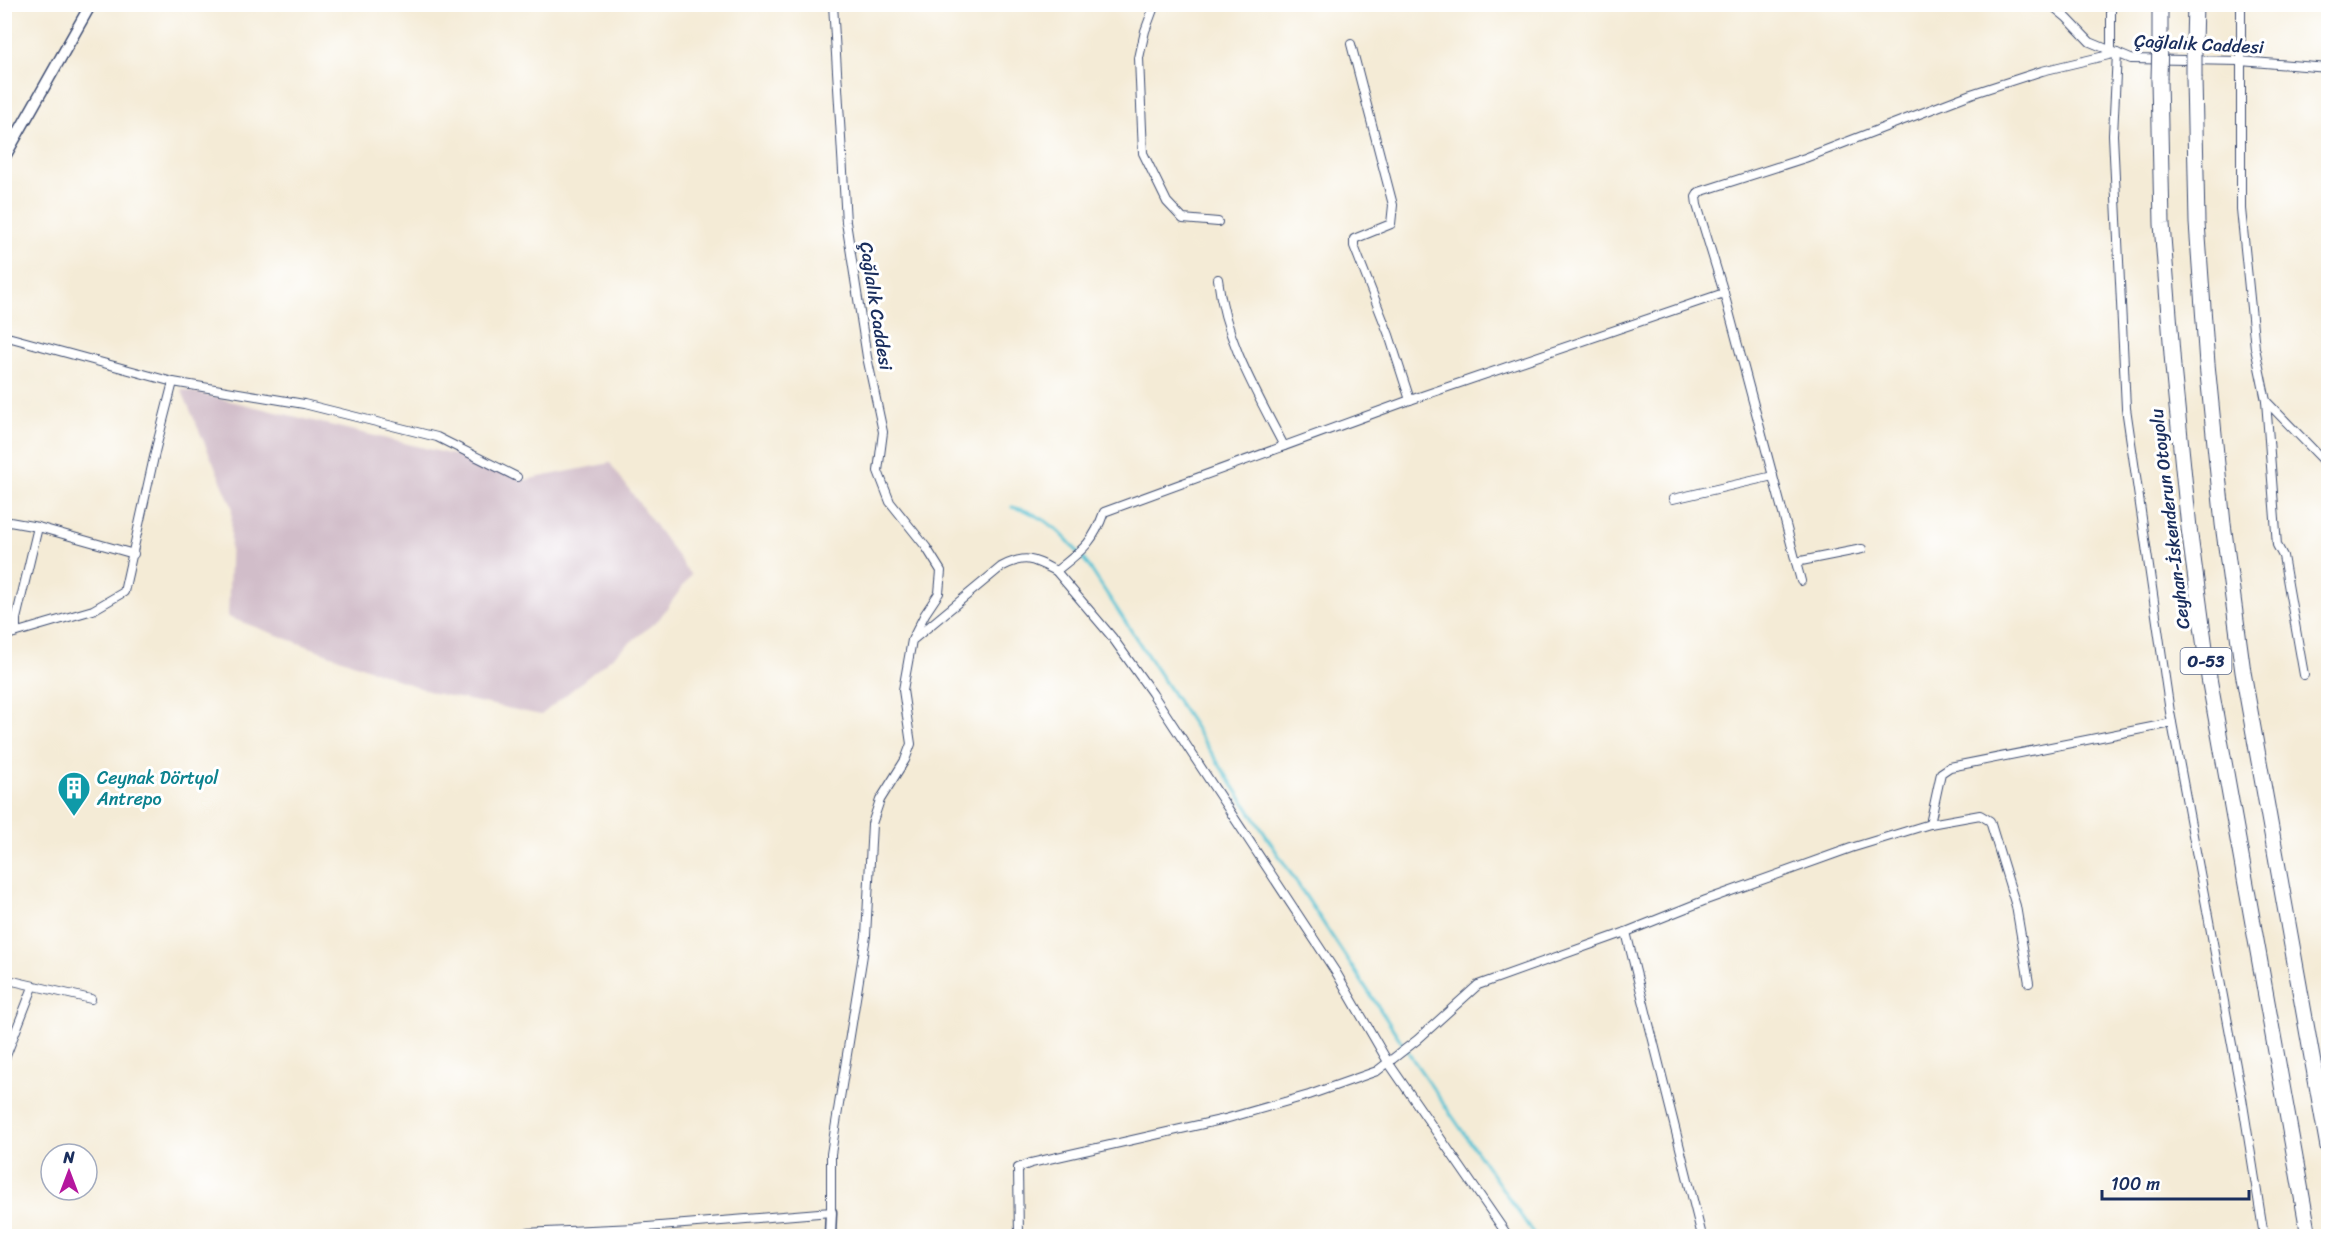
<svg xmlns="http://www.w3.org/2000/svg" width="2333" height="1241" viewBox="0 0 2333 1241" font-family="Sriracha,sans-serif">
	<rect width="100%" height="100%" fill="#fff"/>
	<filter id="ink" filterUnits="userSpaceOnUse"><feTurbulence type="fractalNoise" baseFrequency=".0167" numOctaves="2"/><feDisplacementMap in="SourceGraphic" scale="12" xChannelSelector="R" yChannelSelector="G"/><feConvolveMatrix kernelMatrix="1 2 1 2 8 2 1 2 1" color-interpolation-filters="sRGB"/></filter>
	<filter id="wash" filterUnits="userSpaceOnUse"><feTurbulence type="fractalNoise" baseFrequency=".008" numOctaves="4" result="noise"/><feDisplacementMap in="SourceGraphic" scale="24" xChannelSelector="R" yChannelSelector="G"/><feGaussianBlur stdDeviation="1.35" result="paint"/><feColorMatrix in="noise" values="0 0 0 0 0 0 0 0 0 0 0 0 0 0 0 0 0 1.4 0 .05"/><feComposite in="paint" operator="in"/></filter>
	<g filter="url(#wash)">
		<rect width="100%" height="100%" fill="#f4ebd6"/>
		<path fill="#d1bdc9" d="M181,389L474,460L525,480L610,463L691,575L659,619L541,715L434,693L228,617L232,506Z"/>
		<g fill="none" stroke-linecap="round" stroke-linejoin="round">
			<path stroke="#59c2d4" stroke-width="3" d="M1012,507C1047,514 1067,538 1088,565L1414,1061L1535,1236"/>
		</g>
	</g>
	<g filter="url(#ink)">
		<g fill="none" stroke-linecap="round" stroke-linejoin="round">
			<defs>
				<g id="minor">
					<path d="M1155,4L1145,31L1139,58L1143,153L1167,202L1183,219L1218,222"/>
					<path d="M2050,4L2067,18L2090,42L2131,59L2240,61L2328,68"/>
					<path d="M2241,4V209L2255,348L2266,401L2328,465"/>
					<path d="M1351,44L1393,205L1391,224L1354,239V246L1389,335L1410,400"/>
					<path d="M2111,51V4"/>
					<path d="M1218,279C1225,340 1256,392 1284,446"/>
					<path d="M4,336L173,382L304,404L437,437L517,477"/>
					<path d="M2266,401L2277,545L2283,556L2304,675"/>
					<path d="M1673,499L1773,476"/>
					<path d="M4,521L38,527L134,554"/>
					<path d="M1796,562L1862,549"/>
					<path d="M1056,571L1112,637L1152,693L1337,974L1388,1062L1508,1236"/>
					<path d="M1801,581L1724,293L1697,205L1696,197L1699,192L1805,158L1971,94L2042,71L2117,53L2113,135L2126,408L2170,712L2242,1098L2264,1236"/>
					<path d="M16,632V619L38,527"/>
					<path d="M4,636L93,610L124,592L156,448L173,382"/>
					<path d="M914,639L1001,567C1026,554 1033,559 1056,571C1081,551 1093,544 1104,512L1410,400L1724,293"/>
					<path d="M1930,824L1941,773L1950,767L2172,723"/>
					<path d="M1626,932L1702,1236"/>
					<path d="M4,979L91,999"/>
					<path d="M4,1061L33,987"/>
					<path d="M454,1236L635,1228L831,1212V1154L866,936L872,824L880,800L905,760L911,744L903,690L912,640L925,614L939,593L941,571L926,547L890,502L878,471L883,432L867,357L846,222L833,4"/>
					<path d="M1019,1236L1018,1168L1031,1163L1225,1119L1309,1095L1377,1071L1417,1040L1478,985L1626,932L1706,900L1851,848L1930,824L1980,815L1990,821L2016,906L2029,983"/>
				</g>
				<g id="tertiary">
					<path d="M4,158L91,4"/>
					<path d="M830,1236L831,1212"/>
				</g>
				<g id="motorway">
					<path d="M2160,42V4"/>
					<path d="M2194,43L2195,4"/>
					<path d="M2194,78L2197,223L2207,364L2223,524L2243,672L2328,1147"/>
					<path d="M2159,79L2162,224L2173,367L2189,528L2209,678L2309,1236"/>
				</g>
			</defs>
			<use href="#minor" stroke="#3c4b70" stroke-width="10"/>
			<use href="#tertiary" stroke="#3c4b70" stroke-width="13"/>
			<use href="#motorway" stroke="#3c4b70" stroke-width="17"/>
			<use href="#minor" stroke="#fff" stroke-width="8"/>
			<use href="#tertiary" stroke="#fff" stroke-width="10"/>
			<use href="#motorway" stroke="#fff" stroke-width="15"/>
			<defs>
				<g id="motorway-bridge">
					<path d="M2194,78V43"/>
					<path d="M2159,79L2160,42"/>
				</g>
			</defs>
			<use href="#motorway-bridge" stroke="#3c4b70" stroke-width="17" stroke-linecap="butt"/>
			<use href="#motorway-bridge" stroke="#fff" stroke-width="15"/>
		</g>
	</g>
	<defs>
		<symbol id="building-pin" viewBox="-11 -11 22 30"><path d="M0 17L-7.5 6A9.5 9.5 0 1 1 7.5 6Z" fill="#0f9aa8" stroke="#fff"/><path d="M-4-6H4V6H1V3H-1V6H-4ZM-2.5-4.3h1.7v1.8h-1.7ZM.8-4.3h1.7v1.8H.8ZM-2.5-1h1.7V.8h-1.7ZM.8-1h1.7V.8H.8Z" fill="#fff"/></symbol>
	</defs>
	<g fill-rule="evenodd">
		<use href="#building-pin" x="55" y="769" width="38" height="52"/>
	</g>
	<g text-anchor="middle" dominant-baseline="central" stroke-width="6" stroke-linejoin="round" paint-order="stroke">
		<rect fill="#fff" stroke="#5f6d8e" stroke-width="1.5" x="2180.5" y="648" width="51" height="26" rx="4.5"/>
		<g font-size="16" font-weight="bold" fill="#1b2f5e">
			<text x="2206" y="661">O-53</text>
		</g>
		<g font-size="18" fill="#1b2f5e" stroke="#fff">
			<text transform="translate(2199 44) rotate(3)">Çağlalık Caddesi</text>
			<text transform="translate(876 306) rotate(81)">Çağlalık Caddesi</text>
			<text transform="translate(2170 519) rotate(-97)">Ceyhan-İskenderun Otoyolu</text>
		</g>
		<g font-size="18" fill="#0d838f" stroke="#fff" text-anchor="start">
			<text x="97" y="778">Ceynak Dörtyol<tspan x="97" dy="21">Antrepo</tspan></text>
		</g>
	</g>
	<rect width="2333" height="1241" fill="none" stroke="#fff" stroke-width="24"/>
	<g transform="translate(69 1172)"><circle r="28" fill="#ffffff" stroke="#a4acbf" stroke-width="1.5"/>
	<path d="M0-4.5L10 22L0 15L-10 22Z" fill="#b5179e"/>
	<text y="-9" font-size="16" font-weight="bold" text-anchor="middle" fill="#1b2f5e">N</text>
	</g>
	<path d="M2102 1190v9h147v-9" fill="none" stroke="#1b2f5e" stroke-width="3"/>
	<text x="2111" y="1190" font-size="18" fill="#1b2f5e" stroke="#ffffff" stroke-width="4.5" paint-order="stroke">100 m</text>
</svg>
